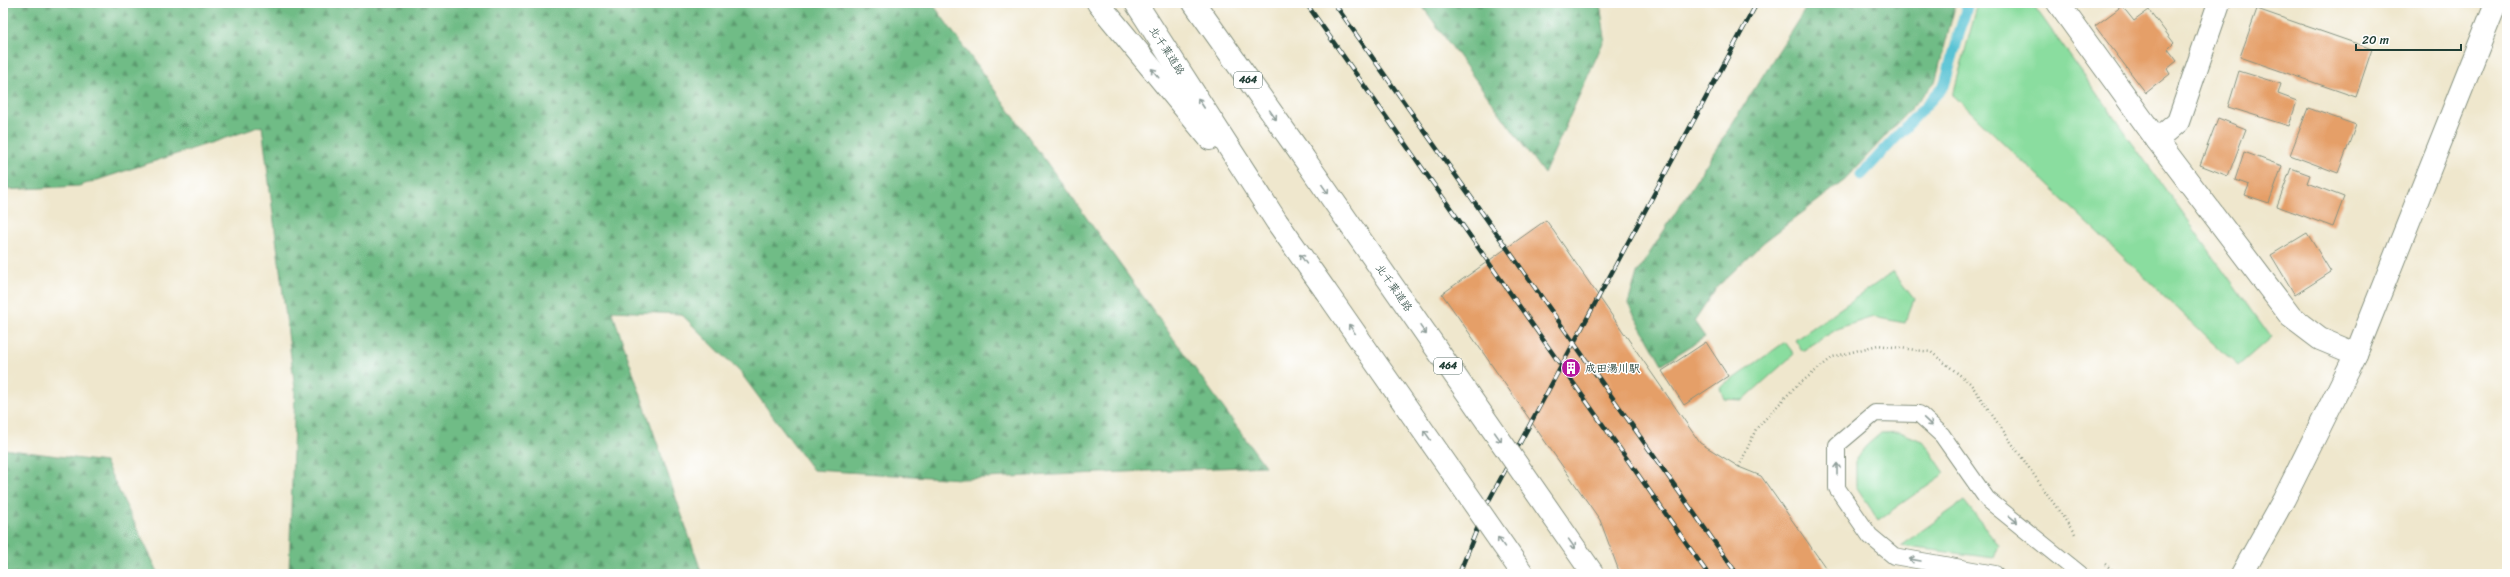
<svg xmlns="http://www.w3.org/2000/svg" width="2510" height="577" viewBox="0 0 2510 577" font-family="Sriracha,'Klee One',sans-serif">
	<defs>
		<pattern id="forest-firs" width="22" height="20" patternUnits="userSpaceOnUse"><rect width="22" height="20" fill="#6fbc86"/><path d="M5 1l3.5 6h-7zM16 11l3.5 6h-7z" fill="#5b9a6e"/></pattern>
	</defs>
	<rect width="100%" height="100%" fill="#fff"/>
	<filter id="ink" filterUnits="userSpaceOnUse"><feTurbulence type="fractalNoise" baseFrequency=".025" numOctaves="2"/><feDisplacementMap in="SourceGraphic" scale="8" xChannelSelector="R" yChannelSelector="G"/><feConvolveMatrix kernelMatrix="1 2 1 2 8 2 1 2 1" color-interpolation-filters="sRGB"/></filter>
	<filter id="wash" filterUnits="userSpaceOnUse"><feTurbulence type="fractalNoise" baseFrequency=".012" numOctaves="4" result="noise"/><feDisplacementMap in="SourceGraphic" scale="16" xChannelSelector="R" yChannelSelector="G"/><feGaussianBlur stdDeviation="0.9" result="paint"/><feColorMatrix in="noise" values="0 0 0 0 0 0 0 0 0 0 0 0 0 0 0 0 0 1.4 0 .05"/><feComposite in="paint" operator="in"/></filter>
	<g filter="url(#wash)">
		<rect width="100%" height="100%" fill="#efe7cd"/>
		<g fill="#8add9f" stroke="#548d6a">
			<path d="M1978,3H2032L2271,337L2238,366L1953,95Z"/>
			<path d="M1893,272L1914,299L1905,323L1873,317L1839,328L1802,351L1795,340Z"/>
			<path d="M1785,342L1794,354L1743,400L1724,399L1720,388Z"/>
			<path d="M1900,432L1924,442L1945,473L1878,520L1856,486V459L1866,446L1881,433Z"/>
			<path d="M1964,501L1999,545L1994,558L1900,546Z"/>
		</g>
		<g fill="url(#forest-firs)" stroke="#477c5d">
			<path d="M3,3H932L1265,466L961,479L813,470L740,372L681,314L612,311L702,574H289L295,389L262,126L79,186L3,190Z"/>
			<path d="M1420,3H1600L1605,38L1544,174Z"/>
			<path d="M1809,3H1956L1935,82L1845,180L1764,242L1716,288L1694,321L1705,337L1662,364L1628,304L1637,273Z"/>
			<path d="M3,449L105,462L159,574H3Z"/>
		</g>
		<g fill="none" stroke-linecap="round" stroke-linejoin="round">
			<path stroke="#59c3d4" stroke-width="11" d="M1861,175L1944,86L1968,3"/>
		</g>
		<g id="blocks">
			<g fill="#e59f68">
				<path d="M2122,6L2134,21L2149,10L2174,43L2168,49L2177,61L2167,69L2170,74L2146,93L2095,26Z"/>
				<path d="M2257,9L2372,49L2356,97L2240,57Z"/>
				<path d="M2239,71L2281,84L2278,94L2297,101L2289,126L2228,107Z"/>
				<path d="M2308,108L2356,125L2338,173L2290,155Z"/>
				<path d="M2218,118L2246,129L2228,176L2200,165Z"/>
				<path d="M2244,152L2282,166L2269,203L2245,195L2249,185L2235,180Z"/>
				<path d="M2291,168L2310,175L2307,183L2344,197L2333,227L2277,206Z"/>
				<path d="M1546,220L1700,443L1739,467L1761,476L1830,574H1620L1600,520L1442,294Z"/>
				<path d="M2307,233L2331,272L2295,295L2271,255Z"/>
				<path d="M1706,342L1728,376L1684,405L1662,371Z"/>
			</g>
		</g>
	</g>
	<g filter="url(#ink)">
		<use href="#blocks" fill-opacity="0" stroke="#879280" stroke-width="1"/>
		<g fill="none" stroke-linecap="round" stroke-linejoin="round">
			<defs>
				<path id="service" d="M1995,574L1894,556L1870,536L1837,488V445L1875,413L1919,414L1942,435L1987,499L2080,574"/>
				<g id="minor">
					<path d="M2058,3L2157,140L2291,317L2320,339L2356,354"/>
					<path d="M2157,140L2178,122L2219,3"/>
				</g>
				<path id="tertiary" d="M2242,574L2284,499L2356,354L2496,3"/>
				<g id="trunk">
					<path d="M1098,3L1210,139"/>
					<path d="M1136,3L1277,222L1325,290"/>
					<path d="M1194,3L1303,157"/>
				</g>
			</defs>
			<use href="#service" stroke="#879280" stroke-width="18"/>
			<use href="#minor" stroke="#879280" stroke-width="24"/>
			<use href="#tertiary" stroke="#879280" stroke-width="24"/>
			<use href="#trunk" stroke="#879280" stroke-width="24"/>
			<g stroke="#879280" stroke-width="2.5" stroke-dasharray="1 3" stroke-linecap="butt">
				<path d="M1739,467L1756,429L1794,388L1833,357L1878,345L1931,352L1970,383L2075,534"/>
				<path d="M2105,564L2117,574"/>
			</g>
			<use href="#service" stroke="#fff" stroke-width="16"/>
			<use href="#minor" stroke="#fff" stroke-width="22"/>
			<use href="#tertiary" stroke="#fff" stroke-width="22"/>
			<use href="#trunk" stroke="#fff" stroke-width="22"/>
			<defs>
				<g id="rail">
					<path d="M1306,3L1708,574"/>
					<path d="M1334,3L1737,574"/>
					<path d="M1459,574L1487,504L1757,3"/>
				</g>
			</defs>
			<use href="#rail" stroke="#1f3d34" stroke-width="4.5"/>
			<use href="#rail" stroke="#fff" stroke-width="3" stroke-dasharray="9" stroke-linecap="butt"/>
			<defs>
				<g id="trunk-bridge">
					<path d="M1303,157L1593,574"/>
					<path d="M1325,290L1523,574"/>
				</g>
			</defs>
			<use href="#trunk-bridge" stroke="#879280" stroke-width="24" stroke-linecap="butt"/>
			<use href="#trunk-bridge" stroke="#fff" stroke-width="22"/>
		</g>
		<defs><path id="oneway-shaft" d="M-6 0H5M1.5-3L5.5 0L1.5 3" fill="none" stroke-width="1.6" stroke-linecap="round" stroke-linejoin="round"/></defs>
		<g stroke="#8f9e9a">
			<use href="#oneway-shaft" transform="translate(1155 73) rotate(-129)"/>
			<use href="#oneway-shaft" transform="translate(1201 103) rotate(-123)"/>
			<use href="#oneway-shaft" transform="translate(1273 115) rotate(55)"/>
			<use href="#oneway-shaft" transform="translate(1325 189) rotate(55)"/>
			<use href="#oneway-shaft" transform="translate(1303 259) rotate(-125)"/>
			<use href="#oneway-shaft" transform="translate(1352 329) rotate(-125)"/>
			<use href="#oneway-shaft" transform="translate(1423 330) rotate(55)"/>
			<use href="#oneway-shaft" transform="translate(1928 422) rotate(43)"/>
			<use href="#oneway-shaft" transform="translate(1427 435) rotate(-125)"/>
			<use href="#oneway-shaft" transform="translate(1498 437) rotate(55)"/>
			<use href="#oneway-shaft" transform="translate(1837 469) rotate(-90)"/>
			<use href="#oneway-shaft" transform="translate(2013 519) rotate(39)"/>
			<use href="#oneway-shaft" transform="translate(1501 542) rotate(-125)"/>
			<use href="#oneway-shaft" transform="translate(1572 544) rotate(55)"/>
			<use href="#oneway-shaft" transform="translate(1915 560) rotate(-170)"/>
		</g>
	</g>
	<defs>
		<symbol id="building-disc" viewBox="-11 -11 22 22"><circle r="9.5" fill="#b5179e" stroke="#fff"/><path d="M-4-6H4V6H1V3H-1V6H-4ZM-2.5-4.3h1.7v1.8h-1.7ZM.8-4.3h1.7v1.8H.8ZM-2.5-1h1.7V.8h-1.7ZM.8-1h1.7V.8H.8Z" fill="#fff"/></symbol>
	</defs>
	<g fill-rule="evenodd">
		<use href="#building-disc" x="1560" y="357" width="22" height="22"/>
	</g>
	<g text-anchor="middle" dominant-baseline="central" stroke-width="3" stroke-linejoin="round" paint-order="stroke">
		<g fill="#fff" stroke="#627771" stroke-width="1">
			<rect x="1234" y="72" width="28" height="16" rx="3"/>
			<rect x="1434" y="358" width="28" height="16" rx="3"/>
		</g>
		<g font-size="10" font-weight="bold" fill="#1f3d34">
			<text x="1248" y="80">464</text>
			<text x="1448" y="366">464</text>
		</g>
		<g font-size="11" fill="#1f3d34" stroke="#fff">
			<text transform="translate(1167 51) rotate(57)">北千葉道路</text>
			<text transform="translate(1394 288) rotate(55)">北千葉道路</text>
		</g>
		<g font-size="11" font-weight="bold" fill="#1f3d34" stroke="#fff" text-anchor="start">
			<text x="1585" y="368">成田湯川駅</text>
		</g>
	</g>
	<rect width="2510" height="577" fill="none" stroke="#fff" stroke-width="16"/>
	<path d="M2356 44v6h105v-6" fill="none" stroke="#1f3d34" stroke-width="2"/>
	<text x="2362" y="44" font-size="12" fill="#1f3d34" stroke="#ffffff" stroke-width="3" paint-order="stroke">20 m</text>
</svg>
